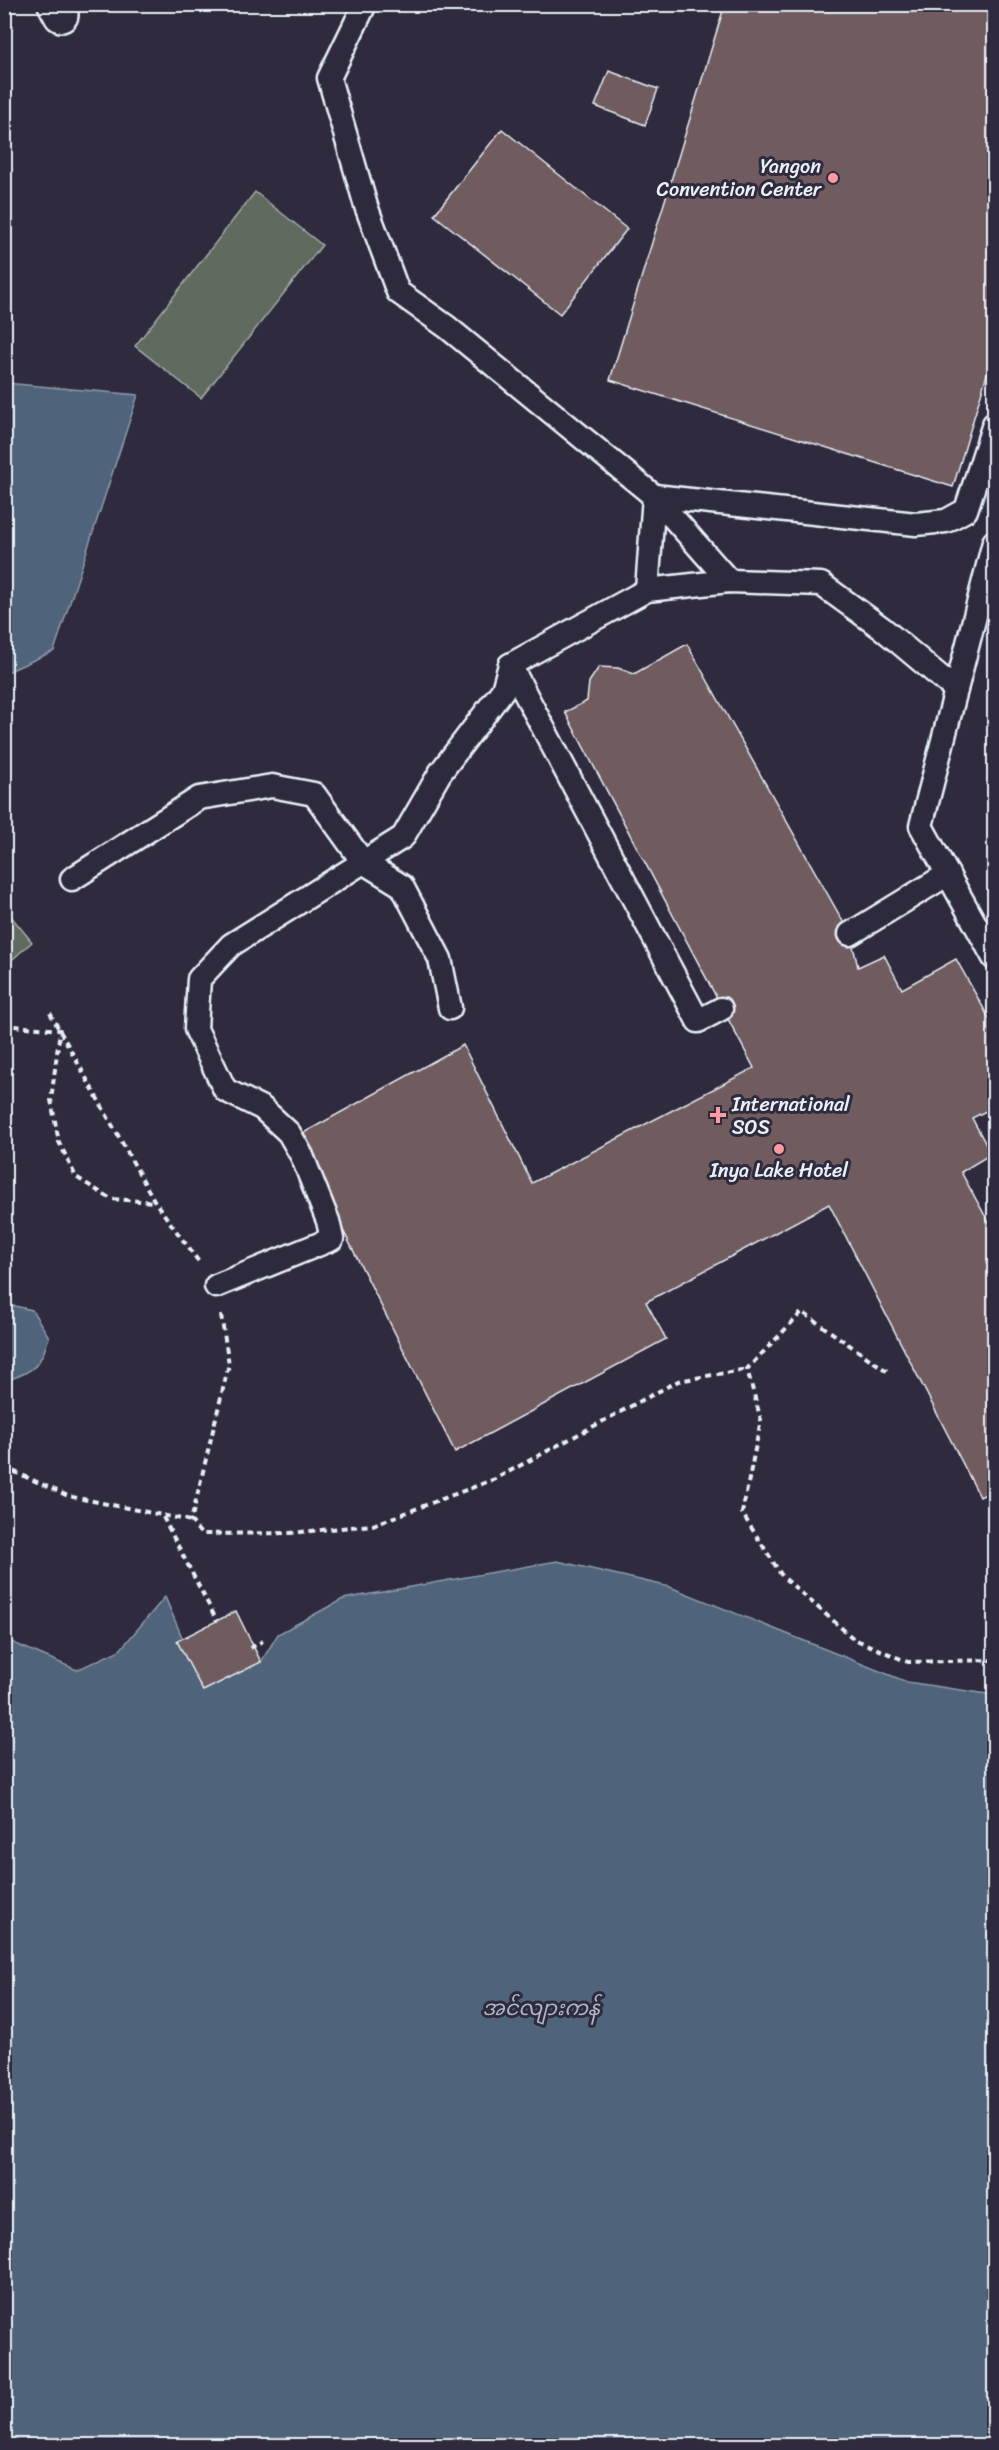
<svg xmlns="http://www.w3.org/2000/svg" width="999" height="2450" viewBox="0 0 999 2450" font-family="Sriracha,'Noto Sans Myanmar',sans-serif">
	<rect width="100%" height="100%" fill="#2f2a3d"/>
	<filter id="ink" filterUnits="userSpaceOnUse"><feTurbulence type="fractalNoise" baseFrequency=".0167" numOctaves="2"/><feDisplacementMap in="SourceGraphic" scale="12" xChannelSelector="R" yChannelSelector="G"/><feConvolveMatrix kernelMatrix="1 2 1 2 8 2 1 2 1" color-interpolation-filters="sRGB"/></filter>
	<g filter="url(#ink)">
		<g fill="#616b5f" stroke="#a4aeac" stroke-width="1.5">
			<path d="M255,192L322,245L201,398L135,346Z"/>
			<path d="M5,909L32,942L5,966H4Z"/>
		</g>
		<g fill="#4f637a" stroke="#8c9cac" stroke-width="1.5">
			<path d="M5,383L138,395L54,651L5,673Z"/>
			<path d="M15,1306L32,1310L49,1337C41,1365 35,1371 8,1380L4,1379L5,1308Z"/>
			<path d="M557,1561L670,1587L907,1682L994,1695V2445H5L4,1639L77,1670L120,1650L165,1597L204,1689L261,1662L278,1634L343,1599Z"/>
		</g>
		<g fill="#705b5f" stroke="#e8f1f8" stroke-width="1.5">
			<path d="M725,4H994V351L953,487L610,380Z"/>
			<path d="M609,71L658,89L645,125L595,106Z"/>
			<path d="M502,129L627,229L560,314L434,215Z"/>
			<path d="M687,644L850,934L858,967L884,955L902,989L956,959L994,1027V1107L972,1118L991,1154L961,1172L994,1232V1490L980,1497L829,1204L646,1302L666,1339L455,1452L296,1137L463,1045L532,1183L754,1068L565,712L587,701L589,682L599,667L618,668L634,674Z"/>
			<path d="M236,1611L261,1662L203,1691L177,1641Z"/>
		</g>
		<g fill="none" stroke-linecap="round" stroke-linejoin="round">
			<defs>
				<g id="lane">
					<path d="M365,4L329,78L366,206L398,292L447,327L654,496L729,581"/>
					<path d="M994,542L921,826L994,958"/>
					<path d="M647,590L654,496L916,524L946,521L966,510L994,424"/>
					<path d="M510,665L698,1021L721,1009"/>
					<path d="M72,879L199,798L272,786L314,794L363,862L402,886L440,959L450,1008"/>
					<path d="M850,934L948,874"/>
					<path d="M216,1286L332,1239L328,1221L302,1156L289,1133L262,1108L225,1090L196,1029L199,979L231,945L403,837L440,773L503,690L510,665L647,590L729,581L821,584L883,629L956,690"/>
				</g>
				<path id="street" d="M55,4L61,15"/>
			</defs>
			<use href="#lane" stroke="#e8f1f8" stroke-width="27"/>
			<use href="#street" stroke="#e8f1f8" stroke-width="38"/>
			<g stroke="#e8f1f8" stroke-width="4" stroke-dasharray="6 4.5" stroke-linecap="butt">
				<path d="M50,1013L155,1202L199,1262"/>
				<path d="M4,1025L60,1030L51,1100L59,1142L76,1177L111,1199L155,1202"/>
				<path d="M221,1315L229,1364L191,1521L201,1534L290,1533L373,1525L495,1479L678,1381L747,1369"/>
				<path d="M887,1371L802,1312L747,1369L761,1420L742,1513L782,1576L854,1639L908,1662L994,1660"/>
				<path d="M4,1467L68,1496L191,1521"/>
				<path d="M163,1517L217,1621"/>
				<path d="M250,1648L263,1641"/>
			</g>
			<use href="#lane" stroke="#2f2a3d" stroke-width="22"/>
			<use href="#street" stroke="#2f2a3d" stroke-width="33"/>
		</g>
	</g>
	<g fill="#ff9aa2" stroke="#2f2a3d" stroke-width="2">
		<circle cx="833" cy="178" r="6"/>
		<path d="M715 1106h6v6h6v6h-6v6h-6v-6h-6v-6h6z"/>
		<circle cx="779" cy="1149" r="6"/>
	</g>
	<g text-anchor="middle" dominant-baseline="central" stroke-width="6" stroke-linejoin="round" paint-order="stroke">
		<g font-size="20" fill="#e8f1f8" stroke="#2f2a3d" text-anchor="end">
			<text x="821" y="166">Yangon<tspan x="821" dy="23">Convention Center</tspan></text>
			<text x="732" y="1104" text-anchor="start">International<tspan x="732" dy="23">SOS</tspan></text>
			<text x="779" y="1170" text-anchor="middle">Inya Lake Hotel</text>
		</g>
		<g font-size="21" font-style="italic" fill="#abb8c6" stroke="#2f2a3d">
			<text x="541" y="2008">အင်လျားကန်</text>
		</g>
	</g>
	<rect width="999" height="2450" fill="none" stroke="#2f2a3d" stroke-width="24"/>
	<rect x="12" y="12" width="975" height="2426" fill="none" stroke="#e8f1f8" stroke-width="2" filter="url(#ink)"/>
</svg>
